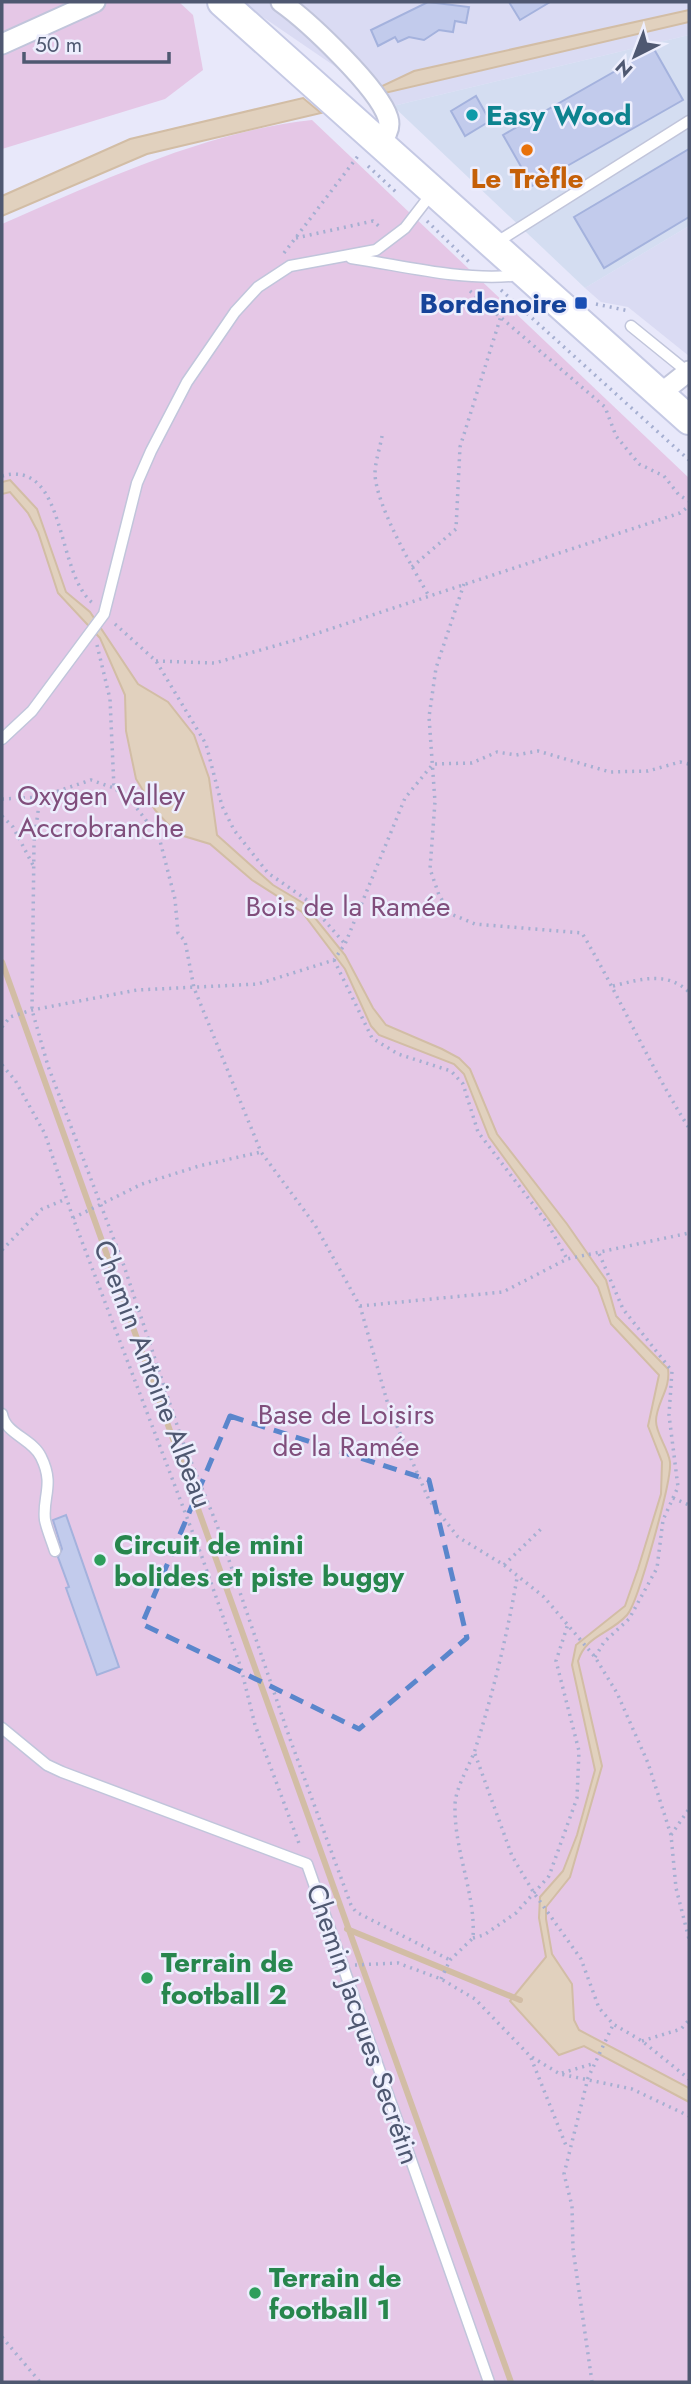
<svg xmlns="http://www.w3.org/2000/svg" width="691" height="2384" viewBox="0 0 691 2384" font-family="Jost,sans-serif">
	<rect width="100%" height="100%" fill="#e8e8fa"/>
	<g fill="#dadbf3">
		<path d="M241,2H689V35L393,106Z"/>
		<path d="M689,226V356L628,307L601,302L585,288Z"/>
	</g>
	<path fill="#d4ddf1" d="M689,35V226L585,288L393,106Z"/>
	<g fill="#e5c7e6">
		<path d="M2,2H179L193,15L203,70L165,99L2,149Z"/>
		<path d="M312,120L689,478V2382H2V224C99,182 206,131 312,120Z"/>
	</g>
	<g fill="#e1d1be" stroke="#d2bda5" stroke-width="2">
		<path d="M689,10V22L385,93L380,87L414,71Z"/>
		<path d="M303,98L321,113L147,154L2,216V196L130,139Z"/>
		<path d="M10,480L37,509L66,592L90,612L138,684L168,702L194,735L209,778L217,835L273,885L303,903L345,955L373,1008L386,1025L442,1049L459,1058L470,1069L497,1134L567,1224L606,1280L616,1316L668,1369C671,1389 656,1403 656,1421C656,1434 668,1448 670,1462C672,1480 638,1603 627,1615C610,1634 586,1635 578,1661L602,1766L570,1877L546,1907V1919L552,1954L572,1984L574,2020L579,2030L689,2088V2102L584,2046L559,2055L510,2001L546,1957L539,1918L540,1897L563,1871L577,1835L595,1770L572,1665L576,1645L625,1606L638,1569L661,1494L662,1462L648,1426L659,1375L611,1324L598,1287L489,1137L464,1074L454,1064L379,1035L371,1026L345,969L302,912L252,880L210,844L177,834L155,810L136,779L126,731L125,695L100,638L58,593L38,532L28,513L10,492L2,494V482Z"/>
	</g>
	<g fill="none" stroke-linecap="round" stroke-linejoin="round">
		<g stroke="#d2bda5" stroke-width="6">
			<path d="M2,962L511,2382"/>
			<path d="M347,1929L520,2000"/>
		</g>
	</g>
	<g fill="#c2cbec" stroke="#a4b2dd" stroke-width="2">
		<path d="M428,2L469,7L466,23L455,21L453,32L439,30L424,40L409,37L398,42L395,37L378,46L371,30Z"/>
		<path d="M509,2H550L520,20Z"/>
		<path d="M654,49L683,100L532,186L503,135Z"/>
		<path d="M476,96L490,121L465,136L451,111Z"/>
		<path d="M689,149V217L604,268L574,217Z"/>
		<path d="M66,1515L119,1667L97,1675L66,1588L69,1587L58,1557L62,1549L53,1520Z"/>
	</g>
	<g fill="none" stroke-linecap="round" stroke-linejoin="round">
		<defs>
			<g id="service">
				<path d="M497,242L689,121"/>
				<path d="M351,258C405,266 457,280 511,276L517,270"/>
				<path d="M631,326L689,373"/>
				<path d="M2,739L32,711L104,614L137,483L151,451L187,382L235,312L258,287L290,266L376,250L405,228L432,193"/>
				<path d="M2,1414C5,1434 33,1439 41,1457C55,1485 42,1497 45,1520C47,1530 52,1541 55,1551"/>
				<path d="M2,1728L47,1765L62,1772L307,1864L489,2382"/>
			</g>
			<g id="minor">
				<path d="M281,2C308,21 379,88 388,118C391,128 386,136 380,142"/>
				<path d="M2,44L95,2"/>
				<path d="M660,394L689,371"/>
			</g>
			<path id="secondary" d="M222,2L689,420"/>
		</defs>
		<use href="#service" stroke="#c1c5db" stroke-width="13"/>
		<use href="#minor" stroke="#c1c5db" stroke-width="23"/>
		<use href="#secondary" stroke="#c5c9e4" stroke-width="32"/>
		<g stroke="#a5afd1" stroke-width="3.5" stroke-dasharray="2 5" stroke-linecap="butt">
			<path d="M368,166L396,192"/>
			<path d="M427,221L469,262"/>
			<path d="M296,238L373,221L382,229"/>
			<path d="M284,253L358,156"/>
			<path d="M501,290L689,460"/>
			<path d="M470,291L605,407L616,436L639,464L664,476L679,495L689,501"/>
			<path d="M596,304L629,311"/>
			<path d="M382,436C380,448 375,462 375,474C376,505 413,569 429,596"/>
			<path d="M2,476C68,458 55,576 94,604"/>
			<path d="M412,567L456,529L460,447L501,316"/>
			<path d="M464,584L436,668L429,717L435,802L430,869L439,895L451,914L475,924L582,933C620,997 649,1065 689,1128"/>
			<path d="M115,624L156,661L206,744L222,806L234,830L268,873L307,900L345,944"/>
			<path d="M97,645L110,699L114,788"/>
			<path d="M156,661L215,663L306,637L680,513L689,506"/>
			<path d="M40,797L34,842L32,1010L48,1066L124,1266L181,1437L217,1525L290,1739L351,1905L356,1912L450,1960"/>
			<path d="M2,799L40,797L91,780L114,788L132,802L159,837L175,899L178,933L185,941L194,988L261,1152L315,1225L360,1306L389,1408L429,1500L458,1537L504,1565L544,1597L595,1657L617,1693L648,1763L671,1835L676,1888L689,1939"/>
			<path d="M2,816L13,827L34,867"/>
			<path d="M334,960L372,1038L398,1054L451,1071L463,1084L478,1132L548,1224L567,1259"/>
			<path d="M613,986C641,979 667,971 689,992"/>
			<path d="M2,1027L10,1017L32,1010L137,990L258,984L334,960L345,944L405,798L433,764L472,763L497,752L516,755L538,751L610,772L648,771L680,762L689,764"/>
			<path d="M2,1065L15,1080L45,1134L73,1218L202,1557L241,1668L255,1725L300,1846"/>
			<path d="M73,1218L142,1184L199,1166L261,1152"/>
			<path d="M2,1250L42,1209L66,1199"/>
			<path d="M360,1306L503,1292L567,1259L689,1233"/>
			<path d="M673,1498L689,1505"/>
			<path d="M504,1565L543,1527"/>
			<path d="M595,1657L604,1642L629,1619L657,1568L663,1520L678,1487L669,1415L672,1371L623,1309L598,1251"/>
			<path d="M475,1754L512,1856L534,1893L581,1959L599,2008L613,2024L642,2041L689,2079"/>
			<path d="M671,1835L689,1809"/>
			<path d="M473,1938L484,1935L516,1913L549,1876L577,1798L579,1751L556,1661L568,1624"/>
			<path d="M355,1965L398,1963L441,1979L475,1999L530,2056L560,2074L632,2089L689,2116"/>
			<path d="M441,1979L450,1960L473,1938C476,1894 454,1851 455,1806C455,1788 469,1767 475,1750C493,1693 507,1636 517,1578"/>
			<path d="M642,2041L681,2029L689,2020"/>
			<path d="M531,2058L567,2148"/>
			<path d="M562,2073L592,2064"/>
			<path d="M2,2337L40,2382"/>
			<path d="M592,2382L573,2249L572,2206L564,2174L588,2078L613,2025"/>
		</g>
		<use href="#service" stroke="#fff" stroke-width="10"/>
		<use href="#minor" stroke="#fff" stroke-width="19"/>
		<use href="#secondary" stroke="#fff" stroke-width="28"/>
	</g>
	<path fill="none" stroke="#5a86cc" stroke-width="5" stroke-dasharray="14 9" stroke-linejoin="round" d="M230,1416L429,1480L467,1638L359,1729L142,1624Z"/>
	<circle fill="#0f9aa8" stroke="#edeefd" stroke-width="2.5" cx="472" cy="115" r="7"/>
	<circle fill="#e8710a" stroke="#edeefd" stroke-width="2.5" cx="527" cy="150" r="7"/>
	<rect fill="#1a4fb4" stroke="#edeefd" stroke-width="2.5" x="574" y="296" width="14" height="14" rx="3.5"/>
	<g fill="#2e9e5b" stroke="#edeefd" stroke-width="2.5">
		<circle cx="100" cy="1560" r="7"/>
		<circle cx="147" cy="1978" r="7"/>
		<circle cx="255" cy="2293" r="7"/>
	</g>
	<g text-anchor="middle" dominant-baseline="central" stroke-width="5" stroke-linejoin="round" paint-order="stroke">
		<g font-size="28" font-weight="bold" fill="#0d838f" stroke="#edeefd" text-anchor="start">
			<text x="486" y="115">Easy Wood</text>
		</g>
		<g font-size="28" font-weight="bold" fill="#c56008" stroke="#edeefd">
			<text x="527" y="178">Le Trèfle</text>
		</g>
		<g font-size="28" font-weight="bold" fill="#164399" stroke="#edeefd" text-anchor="end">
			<text x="567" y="303">Bordenoire</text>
		</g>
		<g font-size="28" fill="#804e7c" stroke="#edeefd">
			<text x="101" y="795">Oxygen Valley<tspan x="101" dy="32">Accrobranche</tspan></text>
			<text x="348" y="906">Bois de la Ramée</text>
			<text x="346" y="1414">Base de Loisirs<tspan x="346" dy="32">de la Ramée</tspan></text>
		</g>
		<g font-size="28" fill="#4f5871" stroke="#edeefd">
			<text transform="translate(153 1374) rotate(69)">Chemin Antoine Albeau</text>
			<text transform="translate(363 2024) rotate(71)">Chemin Jacques Secrétin</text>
		</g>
		<g font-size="28" font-weight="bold" fill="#27864d" stroke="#edeefd" text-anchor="start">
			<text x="114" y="1544">Circuit de mini<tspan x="114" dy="32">bolides et piste buggy</tspan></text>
			<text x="161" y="1962">Terrain de<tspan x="161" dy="32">football 2</tspan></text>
			<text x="269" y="2277">Terrain de<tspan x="269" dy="32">football 1</tspan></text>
		</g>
	</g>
	<rect width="691" height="2384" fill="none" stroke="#4f5871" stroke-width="7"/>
	<g transform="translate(635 56) rotate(222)" stroke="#edeefd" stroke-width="5" paint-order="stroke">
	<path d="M0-5L12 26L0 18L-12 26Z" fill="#4f5871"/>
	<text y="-10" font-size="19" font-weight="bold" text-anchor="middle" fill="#4f5871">N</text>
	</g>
	<path d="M24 52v10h145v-10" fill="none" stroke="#4f5871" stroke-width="3.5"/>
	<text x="35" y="52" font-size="21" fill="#4f5871" stroke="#edeefd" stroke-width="5" paint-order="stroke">50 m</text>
</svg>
